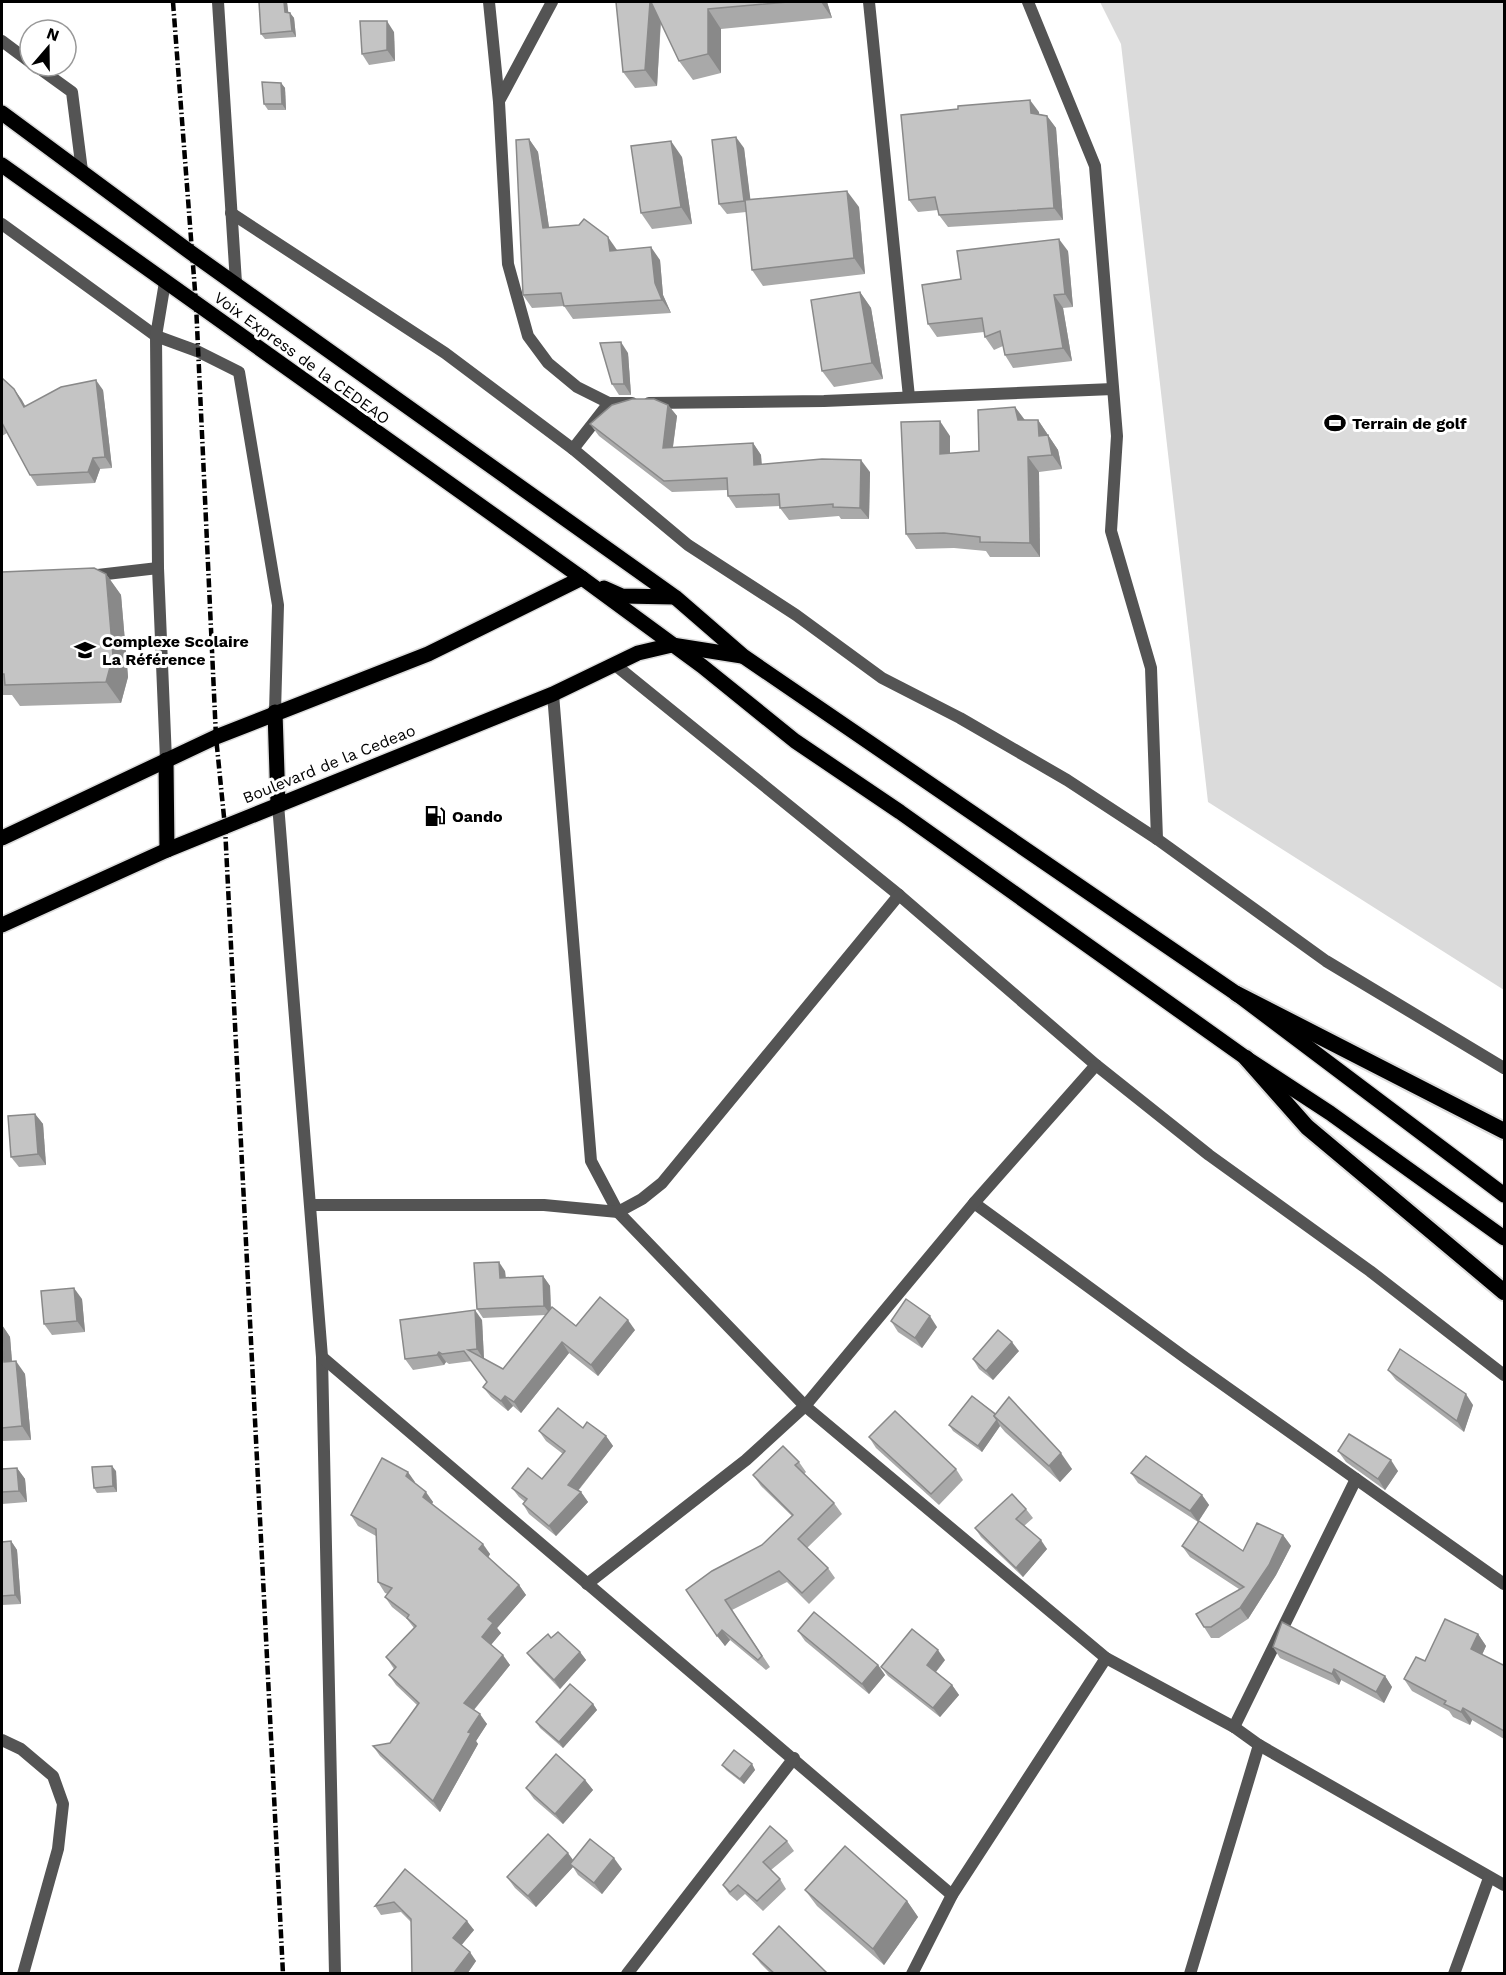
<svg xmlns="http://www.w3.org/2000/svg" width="1506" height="1975" viewBox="0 0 1506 1975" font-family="'Work Sans',sans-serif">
	<rect width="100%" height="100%" fill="#fff"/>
	<path fill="#dbdbdb" d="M1100,2H1504V990L1208,802L1121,44Z"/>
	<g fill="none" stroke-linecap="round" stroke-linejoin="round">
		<defs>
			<g id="primary">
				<path d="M2,113L190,252L675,597L743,656L1237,994L1504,1195"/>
				<path d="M2,165L582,578L702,666L795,741L900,812L1246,1058L1330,1113L1504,1238"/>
				<path d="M604,588L622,596L674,597"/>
				<path d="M275,712L278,804"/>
				<path d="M166,760L167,850"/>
				<path d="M2,838L216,737L428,654L582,578"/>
				<path d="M2,925L167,850L553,694L638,653L672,645L742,656"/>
			</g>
			<g id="trunk">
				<path d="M1237,994L1504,1131"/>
				<path d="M1246,1058L1307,1127L1504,1292"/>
			</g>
		</defs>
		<use href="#primary" stroke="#dbdbdb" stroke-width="18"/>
		<use href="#trunk" stroke="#dbdbdb" stroke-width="20"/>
		<g stroke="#545454" stroke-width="12">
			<path d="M218,2L236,283"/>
			<path d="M489,2L499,102L508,264L528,336L548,363L577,387L609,403"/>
			<path d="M869,2L909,397"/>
			<path d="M1028,2L1095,166L1117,436L1111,531L1151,668L1157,839"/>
			<path d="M2,41L30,62"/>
			<path d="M36,66L72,92L82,171"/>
			<path d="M499,101L552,2"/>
			<path d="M231,213L445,353L573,449L688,545L796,615L882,678L960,718L1067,780L1157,839L1326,961L1504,1068"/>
			<path d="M2,224L156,336L197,351L239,372L278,605L275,712"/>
			<path d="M165,282L156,336L158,568L166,760"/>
			<path d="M649,403L824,401L1113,389"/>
			<path d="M573,449L609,403H632"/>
			<path d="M89,576L158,568"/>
			<path d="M614,664L899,895L1096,1065L1209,1155L1370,1271L1504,1375"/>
			<path d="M553,694L591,1161L618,1212L805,1406L1106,1658L1234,1727L1259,1745L1504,1885"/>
			<path d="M278,804L322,1357L335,1974"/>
			<path d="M974,1203L1187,1359L1504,1584"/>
			<path d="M312,1205H544L618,1212L642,1199L662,1183L899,895"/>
			<path d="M322,1357L952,1895"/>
			<path d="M587,1584L746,1460L805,1406L974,1203L1096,1065"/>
			<path d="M1234,1727L1356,1479"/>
			<path d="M2,1740L21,1749L53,1776L63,1804L58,1849L23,1974"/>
			<path d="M627,1974L794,1758"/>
			<path d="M912,1974L952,1895L1106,1658"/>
			<path d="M1190,1974L1259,1745"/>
			<path d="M1454,1974L1489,1878"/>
		</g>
		<use href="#primary" stroke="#000" stroke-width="15"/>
		<use href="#trunk" stroke="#000" stroke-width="16"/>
		<path stroke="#000" stroke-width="4.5" stroke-dasharray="9 3 1.5 3" stroke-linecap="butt" d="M173,2L196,304L216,737L225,827L283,1974"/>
	</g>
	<g fill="#a9a9a9">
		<path d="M259,2H287L288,13H290L294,18L296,37L265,39L261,34Z"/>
		<path d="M616,2H827L832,18L721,29V73L693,80L679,61L661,22L657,86L635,88L623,72Z"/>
		<path d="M394,32L395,61L369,65L362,54Z"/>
		<path d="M281,83L285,88L286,110H268L264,104Z"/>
		<path d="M1039,112V114L1047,116L1056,128L1063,220L948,227L939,215L938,210L918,212L909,200Z"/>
		<path d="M529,139L538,152L549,228L617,250L660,260L663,295L671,313L573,319L564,306L532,308L523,295Z"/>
		<path d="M744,148L750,200L859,207L865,274L763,286L752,270L746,212L727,214L719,204Z"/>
		<path d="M682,157L692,224L652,229L641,213Z"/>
		<path d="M1068,251L1073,307L1063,308L1072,361L1013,368L1005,355L1003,346L994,350L985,337L984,332L937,337L928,324L961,279Z"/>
		<path d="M860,292L871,308L883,379L834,387L822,371Z"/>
		<path d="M628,353L631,395H619L612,384Z"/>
		<path d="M2,378L14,389L25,406L103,390L112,468L100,469L95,483L37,486L30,475L7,433L2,436Z"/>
		<path d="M668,405L677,416L673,447L753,443L761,455L762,465L870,472L869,519H841L839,516L789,520L780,508V506L736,508L728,496L727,490L672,492L599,436L590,424Z"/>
		<path d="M1015,407L1025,420H1038L1058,450L1062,469L1039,472L1040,557H990L986,551L954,548L916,549L906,534L950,436V454L979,451Z"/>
		<path d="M2,572L106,574L121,595L128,677L121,703L20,706L12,695H2Z"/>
		<path d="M35,1114L43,1124L46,1165L19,1167L11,1157Z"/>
		<path d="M505,1271L506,1278L543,1276L550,1286L551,1309L576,1326L635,1330L598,1376L569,1353L521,1413L513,1406L508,1411L491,1397L483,1387L487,1382L472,1361L449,1364L446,1362L444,1365L413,1370L405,1359L482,1320L484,1359L503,1369L546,1315L483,1318L477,1309Z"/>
		<path d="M82,1299L85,1332L52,1335L44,1324Z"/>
		<path d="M891,1321L937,1327L922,1348L898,1332Z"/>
		<path d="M2,1325L10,1337L12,1361L25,1374L31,1440L2,1441Z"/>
		<path d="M1019,1351L993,1380L979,1369L973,1359Z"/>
		<path d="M1388,1370L1473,1405L1464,1432L1396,1380Z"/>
		<path d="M972,1396L1072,1469L1060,1482L1005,1432L1000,1426L982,1452L953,1431L949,1425Z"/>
		<path d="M583,1428L606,1436L613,1446L578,1491L581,1492L588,1502L556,1536L529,1514L523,1504L525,1502L519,1497L512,1488L542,1479L563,1454L546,1441L539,1431Z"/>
		<path d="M869,1437L956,1469L963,1480L939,1505L876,1448Z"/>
		<path d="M1338,1451L1398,1471L1385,1490L1346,1462Z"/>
		<path d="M799,1462L806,1472L804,1474L834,1503L842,1514L807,1548L828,1568L835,1578L809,1604L787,1582L732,1610L770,1667L766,1670L730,1640L725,1646L686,1590L762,1545L792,1516L761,1486L753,1475Z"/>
		<path d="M17,1468L25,1479L27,1502L2,1504V1469Z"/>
		<path d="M116,1471L117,1492L97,1493L94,1488Z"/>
		<path d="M1131,1473L1202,1495L1209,1505L1198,1522L1138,1483Z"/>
		<path d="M415,1482V1483L433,1502L432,1504L490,1554L488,1557L519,1585L526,1595L497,1628L501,1633L491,1645L510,1665L474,1710L487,1724L476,1741L478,1744L440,1812L380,1756L373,1746L390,1743L417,1705L396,1685L389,1675L394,1669L386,1657L414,1628L407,1619L392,1607L385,1597L388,1594L385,1593L378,1582L376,1536L358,1526L351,1515Z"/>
		<path d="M1026,1509L1033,1518L1024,1526L1047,1549L1023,1577L981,1537L975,1528Z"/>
		<path d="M1283,1535L1291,1546L1276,1575L1248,1619L1219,1638H1211L1204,1627L1239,1589L1190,1557L1182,1546L1243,1551Z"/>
		<path d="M11,1541L17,1550L21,1604L2,1605V1542Z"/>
		<path d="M798,1631L878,1665L885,1675L869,1694L805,1641Z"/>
		<path d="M1478,1634L1486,1646L1482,1655L1503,1665L1504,1663V1739L1472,1720L1470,1725L1453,1717L1449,1711L1412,1691L1404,1679L1425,1661Z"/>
		<path d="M551,1638L580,1652L586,1660L560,1689L533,1661L527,1653Z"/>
		<path d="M1273,1647L1385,1676L1392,1687L1384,1703L1341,1680L1339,1685L1280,1658Z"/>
		<path d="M945,1660L936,1672L952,1685L959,1695L940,1717L888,1676L881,1667Z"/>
		<path d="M593,1704L597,1710L563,1748L540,1728L536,1722Z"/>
		<path d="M752,1764L755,1770L744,1784L726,1770L722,1765Z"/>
		<path d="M585,1780L593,1790L563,1824L534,1799L526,1788Z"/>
		<path d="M787,1841L794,1851L771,1870L780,1879L786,1889L763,1911L745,1894L737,1901L729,1894L723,1885Z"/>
		<path d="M573,1861L622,1869L602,1894L578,1875L573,1867L536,1907L515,1888L507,1877Z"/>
		<path d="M405,1869L474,1930L461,1945L476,1961L467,1974H412L411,1922L401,1912L381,1915L375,1906Z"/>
		<path d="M805,1890L907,1901L918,1917L884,1965L817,1906Z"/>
		<path d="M753,1954L828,1974H771L761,1964Z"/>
	</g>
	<g fill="#898989">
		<path d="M284,2H287L289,18L285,12Z"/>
		<path d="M650,2H652L661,15L657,86L645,70Z"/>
		<path d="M821,2H827L832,18Z"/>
		<path d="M708,9L721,29V73L708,54Z"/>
		<path d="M290,13L294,18L296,37L292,31Z"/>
		<path d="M387,21L394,32L395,61L387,50Z"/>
		<path d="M281,83L285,88L286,110L282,104Z"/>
		<path d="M1030,100L1039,112L1040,125L1031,113Z"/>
		<path d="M1047,116L1056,128L1063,220L1054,208Z"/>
		<path d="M736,137L744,148L752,212L744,201Z"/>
		<path d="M529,139L538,152L551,241L543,228Z"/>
		<path d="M671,141L682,157L692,224L681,207Z"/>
		<path d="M847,191L859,207L865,274L854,258Z"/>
		<path d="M608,237L617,250L610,251Z"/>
		<path d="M1059,239L1068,251L1073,307L1065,294Z"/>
		<path d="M651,247L660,260L663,295L671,313L662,300L655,283Z"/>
		<path d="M860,292L871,308L883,379L872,363Z"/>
		<path d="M1054,295L1063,308L1072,361L1063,348Z"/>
		<path d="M621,342L628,353L631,395L624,384Z"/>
		<path d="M96,380L103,390L112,468L105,457Z"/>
		<path d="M14,389L22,400L31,417L24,407Z"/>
		<path d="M668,405L677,416L671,460L663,448Z"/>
		<path d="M1015,407L1026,422L1018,420Z"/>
		<path d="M1038,420L1058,450L1062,469L1039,436Z"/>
		<path d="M940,421L950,436V469L940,454Z"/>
		<path d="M753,443L761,455L762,477L754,465Z"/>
		<path d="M1028,457L1039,472L1040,557L1030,543Z"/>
		<path d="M93,458L100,469L95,483L88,472Z"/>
		<path d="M861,460L870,472L869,519L860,508Z"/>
		<path d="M106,574L121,595L128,677L121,703L106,682Z"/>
		<path d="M35,1114L43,1124L46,1165L38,1154Z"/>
		<path d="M499,1262L505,1271L506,1287L500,1278Z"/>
		<path d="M543,1276L550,1286L551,1315L544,1306Z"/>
		<path d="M74,1288L82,1299L85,1332L77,1321Z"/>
		<path d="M475,1310L482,1320L484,1360L477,1349Z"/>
		<path d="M930,1316L937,1327L922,1348L915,1338Z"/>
		<path d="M628,1320L635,1330L598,1376L591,1365Z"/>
		<path d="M2,1325L10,1337L13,1375L4,1362Z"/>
		<path d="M562,1342L569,1353L521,1413L514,1402Z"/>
		<path d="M1012,1342L1019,1351L993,1380L986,1371Z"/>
		<path d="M439,1352L446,1362L444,1365L437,1355Z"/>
		<path d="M16,1361L25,1374L31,1440L22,1426Z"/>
		<path d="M1466,1394L1473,1405L1464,1432L1457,1421Z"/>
		<path d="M505,1396L513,1406L508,1411L501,1401Z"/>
		<path d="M997,1420L1000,1426L982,1452L978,1446Z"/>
		<path d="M606,1436L613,1446L575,1494L568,1485Z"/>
		<path d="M1061,1453L1072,1469L1060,1482L1049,1466Z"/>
		<path d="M1391,1460L1398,1471L1385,1490L1378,1479Z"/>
		<path d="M112,1466L116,1471L117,1492L113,1486Z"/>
		<path d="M17,1468L25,1479L27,1502L19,1491Z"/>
		<path d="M408,1472L415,1482L413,1487L406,1476Z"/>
		<path d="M426,1492L433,1502L430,1507L423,1497Z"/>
		<path d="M581,1492L588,1502L556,1536L549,1526Z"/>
		<path d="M1202,1495L1209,1505L1198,1522L1190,1511Z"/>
		<path d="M1283,1535L1291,1546L1276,1575L1248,1619L1240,1608Z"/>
		<path d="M1041,1540L1047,1549L1023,1577L1016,1568Z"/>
		<path d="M11,1541L17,1550L21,1604L15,1595Z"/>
		<path d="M483,1544L490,1554L487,1560L479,1549Z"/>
		<path d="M519,1585L526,1595L497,1628L501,1633L489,1647L482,1637L488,1619Z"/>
		<path d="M722,1630L730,1640L725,1646L717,1636Z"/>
		<path d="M1478,1634L1486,1646L1479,1661L1471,1649Z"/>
		<path d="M938,1650L945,1660L934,1674L927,1665Z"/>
		<path d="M580,1652L586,1660L560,1689L554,1680Z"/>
		<path d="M503,1655L510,1665L471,1713L464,1703Z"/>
		<path d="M878,1665L885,1675L869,1694L862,1684Z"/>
		<path d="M1334,1669L1341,1680L1339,1685L1332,1674Z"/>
		<path d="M1385,1676L1392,1687L1384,1703L1376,1692Z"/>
		<path d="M952,1685L959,1695L940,1717L933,1708Z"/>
		<path d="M593,1704L597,1710L563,1748L559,1742Z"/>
		<path d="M1463,1708L1472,1720L1470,1725L1461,1712Z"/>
		<path d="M480,1714L487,1724L476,1741L478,1744L440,1812L433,1801L468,1732Z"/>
		<path d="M752,1764L755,1770L744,1784L740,1779Z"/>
		<path d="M585,1780L593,1790L563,1824L555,1814Z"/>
		<path d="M568,1853L576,1864H570L573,1867L536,1907L528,1896Z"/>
		<path d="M614,1858L622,1869L602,1894L594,1883Z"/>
		<path d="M907,1901L918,1917L884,1965L873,1949Z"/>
		<path d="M467,1921L474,1930L460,1947L453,1938Z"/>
		<path d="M470,1952L476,1961L467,1974H453Z"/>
	</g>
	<g fill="#c4c4c4" stroke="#898989" stroke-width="1.5">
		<path d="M259,2H284L285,12L290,13L292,31L261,34Z"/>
		<path d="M616,2H650L645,70L623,72Z"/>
		<path d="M651,2H788L708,9V54L679,61Z"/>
		<path d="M360,21H387V50L362,54Z"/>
		<path d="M262,82L281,83L282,104H264Z"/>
		<path d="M1030,100L1031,113L1047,116L1054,208L939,215L935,197L909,200L901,115L958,109V106Z"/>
		<path d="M736,137L744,201L719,204L712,140Z"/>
		<path d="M529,139L543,228L579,225L584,219L608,237L610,251L651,247L655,283L662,300L564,306L561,293L523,295L516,140Z"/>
		<path d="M671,141L681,207L641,213L631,146Z"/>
		<path d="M847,191L854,258L752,270L745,200Z"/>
		<path d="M1059,239L1065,294L1054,295L1063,348L1005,355L1000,331L985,337L982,318L928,324L922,285L961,279L957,251Z"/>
		<path d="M860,292L872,363L822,371L811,300Z"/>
		<path d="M621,342L624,384H612L600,343Z"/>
		<path d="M2,378L14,389L24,407L61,387L96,380L105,457L93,458L88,472L30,475L2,423Z"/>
		<path d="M632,399H654L668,405L663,448L753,443L754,465L822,459L861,460L860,508L833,507V504L780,508L779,494L728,496L727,478L664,481L590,424L612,405Z"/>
		<path d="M1015,407L1018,420H1038L1039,436L1048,435L1052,455L1028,457L1030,543L980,542V537L944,533L906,534L901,422L940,421V454L979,451L978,410Z"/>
		<path d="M94,568L106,574L113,656L106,682L5,685L4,674H2V572Z"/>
		<path d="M35,1114L38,1154L11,1157L8,1116Z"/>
		<path d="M499,1262L500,1278L543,1276L544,1306L477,1309L474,1263Z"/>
		<path d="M74,1288L77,1321L44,1324L41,1291Z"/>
		<path d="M600,1297L628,1320L591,1365L562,1342L514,1402L505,1396L501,1401L483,1387L487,1382L464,1351L442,1354L439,1352L437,1355L405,1359L400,1320L475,1310L477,1349L468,1350L503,1369L552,1307L576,1326Z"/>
		<path d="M906,1299L930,1316L915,1338L891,1321Z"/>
		<path d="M998,1330L1012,1342L986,1371L973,1359Z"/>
		<path d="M2,1336L4,1362L16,1361L22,1426L2,1428Z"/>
		<path d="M1400,1349L1466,1394L1457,1421L1388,1370Z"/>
		<path d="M972,1396L995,1414L994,1416L997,1420L978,1446L949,1425Z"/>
		<path d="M1009,1397L1061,1453L1049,1466L994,1416Z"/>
		<path d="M558,1408L583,1428L587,1422L606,1436L568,1485L581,1492L549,1526L523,1504L527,1499L512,1488L528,1468L542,1479L565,1451L539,1431Z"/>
		<path d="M895,1411L956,1469L931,1494L869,1437Z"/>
		<path d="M1349,1434L1391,1460L1378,1479L1338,1451Z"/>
		<path d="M783,1446L799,1462L795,1465L834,1503L798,1539L828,1568L802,1593L779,1571L725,1600L762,1656L758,1660L722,1630L717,1636L686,1590L712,1571L762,1545L793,1515L753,1475Z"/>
		<path d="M1146,1456L1202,1495L1190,1511L1131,1473Z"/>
		<path d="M382,1458L408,1472L406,1476L426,1492L423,1497L483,1544L479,1549L519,1585L488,1619L493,1623L482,1637L503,1655L464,1703L480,1714L468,1732L471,1733L433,1801L373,1746L390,1743L419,1703L389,1675L396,1667L386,1657L416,1626L407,1618L409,1615L385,1597L392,1588L378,1582L376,1529L351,1515Z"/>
		<path d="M112,1466L113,1486L94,1488L92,1467Z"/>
		<path d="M17,1468L19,1491L2,1492V1469Z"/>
		<path d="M1012,1494L1026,1509L1016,1519L1041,1540L1016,1568L975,1528Z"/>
		<path d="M1199,1521L1243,1551L1257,1523L1283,1535L1269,1565L1240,1608L1211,1627H1204L1196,1614L1244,1587L1182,1546Z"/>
		<path d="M11,1541L15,1595L2,1596V1542Z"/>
		<path d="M814,1612L878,1665L862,1684L798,1631Z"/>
		<path d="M1445,1619L1478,1634L1471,1649L1503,1665L1504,1663V1731L1463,1708L1461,1712L1444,1704L1446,1701L1404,1679L1416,1657L1425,1661Z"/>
		<path d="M1282,1622L1385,1676L1376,1692L1334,1669L1332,1674L1273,1647Z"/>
		<path d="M912,1629L938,1650L927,1665L952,1685L933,1708L881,1667Z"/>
		<path d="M558,1632L580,1652L554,1680L527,1653L548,1634L551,1638Z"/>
		<path d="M570,1684L593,1704L559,1742L536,1722Z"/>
		<path d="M734,1750L752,1764L740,1779L722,1765Z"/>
		<path d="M556,1754L585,1780L555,1814L526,1788Z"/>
		<path d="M770,1826L787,1841L763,1862L780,1879L757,1901L738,1885L730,1892L723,1885Z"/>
		<path d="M548,1834L568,1853L528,1896L507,1877Z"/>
		<path d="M590,1839L614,1858L594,1883L570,1864Z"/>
		<path d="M845,1846L907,1901L873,1949L805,1890Z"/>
		<path d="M405,1869L467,1921L453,1938L470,1952L453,1974H412L411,1919L394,1902L375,1906Z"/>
		<path d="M779,1926L828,1974H775L753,1954Z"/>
	</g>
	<defs>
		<symbol id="stadium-bare" viewBox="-9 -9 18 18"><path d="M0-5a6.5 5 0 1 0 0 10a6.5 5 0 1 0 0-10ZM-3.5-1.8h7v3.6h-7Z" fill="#000" stroke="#fff" stroke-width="2.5" paint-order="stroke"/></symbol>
		<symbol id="school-bare" viewBox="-9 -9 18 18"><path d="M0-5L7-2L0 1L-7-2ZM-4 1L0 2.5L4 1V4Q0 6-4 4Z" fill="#000" stroke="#fff" stroke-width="2.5" paint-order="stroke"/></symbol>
		<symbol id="fuel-bare" viewBox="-9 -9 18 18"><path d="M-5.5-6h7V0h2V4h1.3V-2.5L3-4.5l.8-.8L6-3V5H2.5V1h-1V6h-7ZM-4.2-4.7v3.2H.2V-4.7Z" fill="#000" stroke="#fff" stroke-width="2.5" paint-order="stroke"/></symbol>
	</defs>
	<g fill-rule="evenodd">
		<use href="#stadium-bare" x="1320" y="408" width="30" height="30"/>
		<use href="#school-bare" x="70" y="635" width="30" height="30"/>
		<use href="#fuel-bare" x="420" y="801" width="30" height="30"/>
	</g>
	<g text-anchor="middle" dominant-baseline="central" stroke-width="6" stroke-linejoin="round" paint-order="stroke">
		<g font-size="16" fill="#000" stroke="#fff">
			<text transform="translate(302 358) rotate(36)">Voix Express de la CEDEAO</text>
			<text transform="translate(329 764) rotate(-22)">Boulevard de la Cedeao</text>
		</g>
		<g font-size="16" font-weight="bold" fill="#000" stroke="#fff" text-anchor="start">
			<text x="1352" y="423">Terrain de golf</text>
			<text x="102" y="641">Complexe Scolaire<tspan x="102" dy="18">La Référence</tspan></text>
			<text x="452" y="816">Oando</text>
		</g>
	</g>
	<rect width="1506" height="1975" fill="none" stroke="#000000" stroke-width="6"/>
	<g transform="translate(48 48) rotate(20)"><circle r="28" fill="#ffffff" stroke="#999999" stroke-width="1.5"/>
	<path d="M0-4.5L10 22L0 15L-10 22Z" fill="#000000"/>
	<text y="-9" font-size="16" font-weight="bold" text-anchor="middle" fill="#000000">N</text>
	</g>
</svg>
